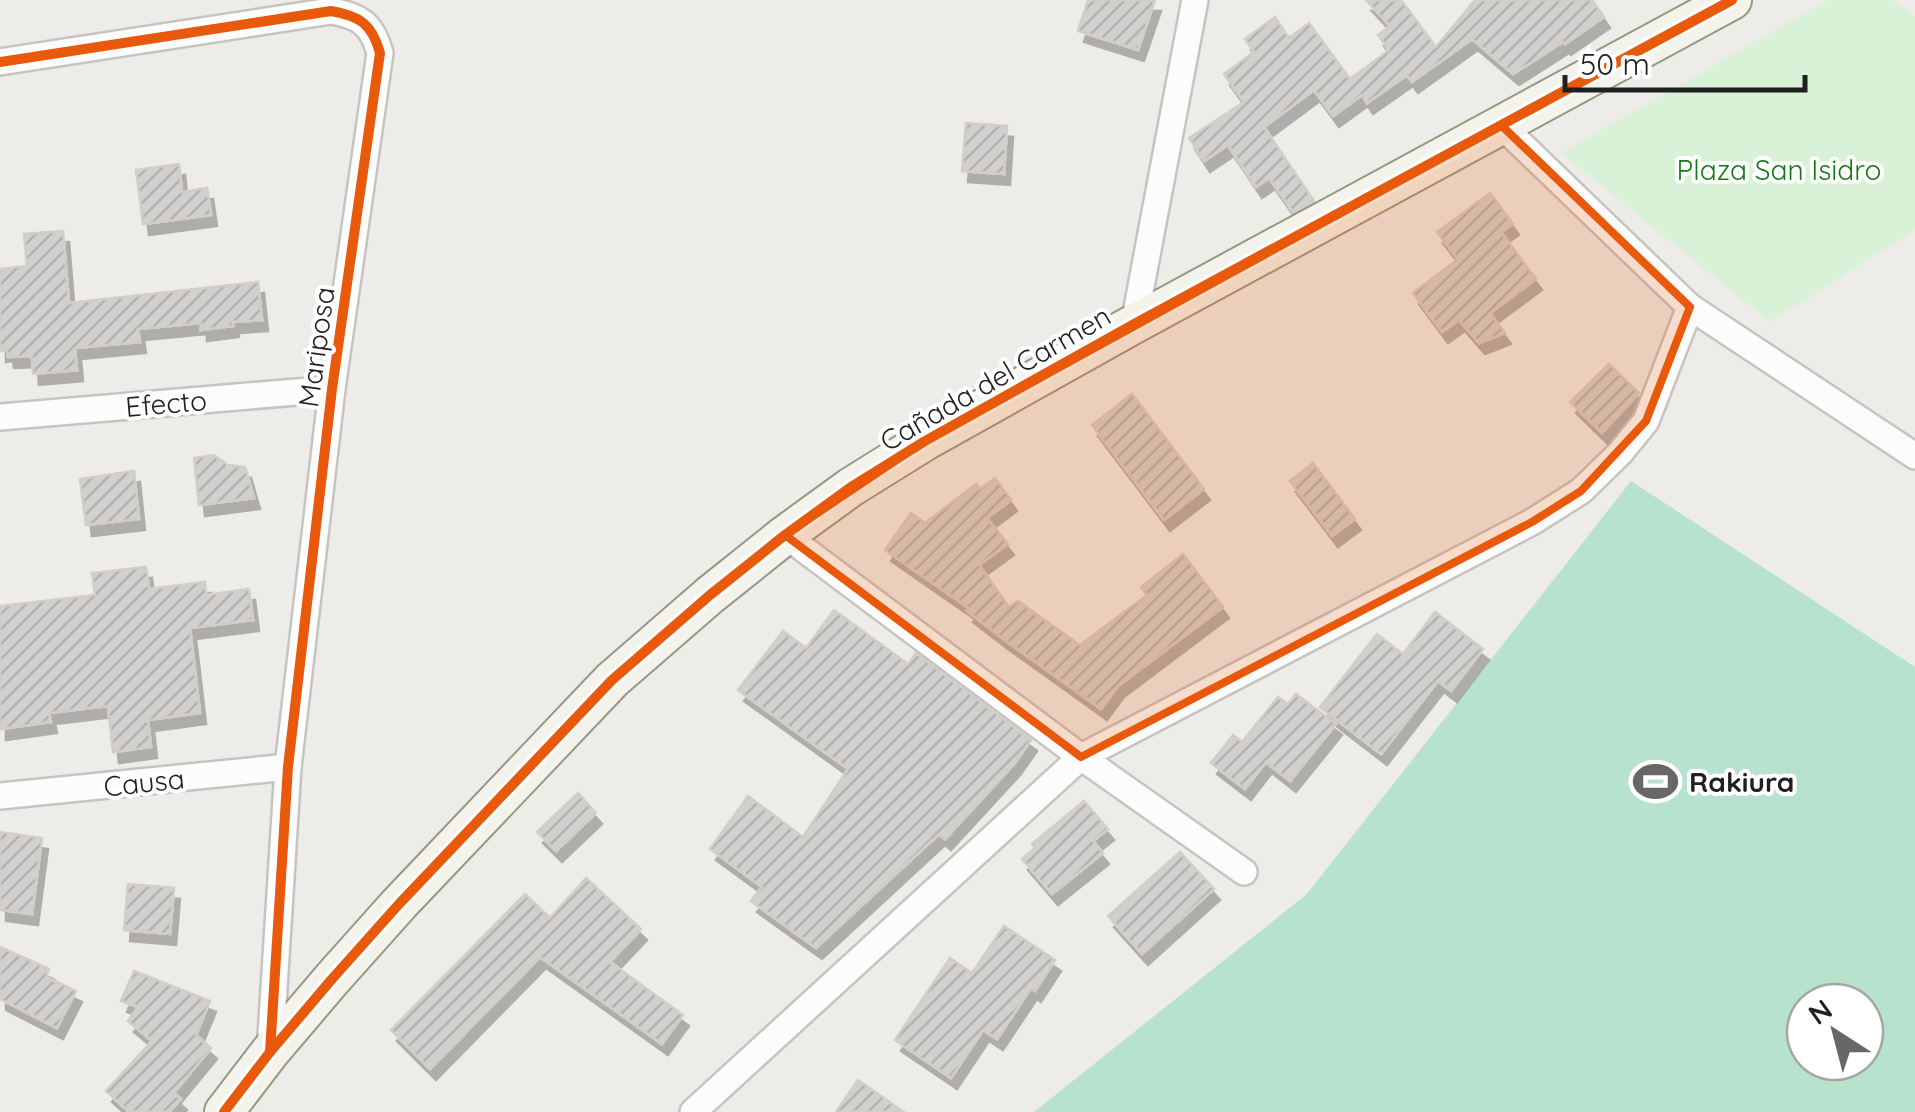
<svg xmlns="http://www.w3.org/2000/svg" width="1915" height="1112" viewBox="0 0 1915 1112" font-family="Quicksand,sans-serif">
	<defs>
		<pattern id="building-hatch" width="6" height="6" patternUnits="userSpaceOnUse" patternTransform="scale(2.5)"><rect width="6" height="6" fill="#d2d0ce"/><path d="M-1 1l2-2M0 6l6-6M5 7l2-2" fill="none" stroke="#b4b2b1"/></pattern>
		<filter id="shadow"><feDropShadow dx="6" dy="11" stdDeviation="0" flood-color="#0004"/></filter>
	</defs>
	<rect width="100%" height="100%" fill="#eeece9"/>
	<path fill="#d9f2d7" d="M1827,0H1893L1915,17V230L1770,322L1561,153Z"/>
	<path fill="#b7e2cd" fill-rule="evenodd" d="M1631,481L1915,667V1112H1034L1307,894ZM1865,1002V1062H1805V1002Z"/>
	<g fill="url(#building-hatch)" stroke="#d1ceca" stroke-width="2.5" filter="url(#shadow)">
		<path d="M1088,0H1155L1138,50L1078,31Z"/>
		<path d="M1366,0H1401L1436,47L1475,0H1592L1604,17L1565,44L1563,42L1513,74L1472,39L1412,82L1407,75L1367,103L1362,95L1333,116L1314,90L1264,127L1314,201L1293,212L1269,178L1256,187L1228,145L1204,161L1189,138L1244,102L1224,74L1254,52L1245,39L1275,17L1289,38L1309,23L1350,79L1389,50L1378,35L1390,26Z"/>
		<path d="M966,123L1007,126L1004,174L962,171Z"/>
		<path d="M179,164L182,192L207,188L211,215L143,224L136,170Z"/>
		<path d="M1490,193L1513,224L1501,232L1536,279L1490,313L1505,333L1479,343L1459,320L1442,332L1413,293L1458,259L1437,232Z"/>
		<path d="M63,231L69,303L258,282L262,320L233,322V326L201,330V323L138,329L140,342L75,348L77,370L33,374L32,356L8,357L7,350L0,351V269L27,266L24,234Z"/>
		<path d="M1609,364L1639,393L1602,433L1570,402Z"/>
		<path d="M1132,394L1204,489L1164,520L1092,425Z"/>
		<path d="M214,455L228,465L245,467L254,498L199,505L194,458Z"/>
		<path d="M1313,463L1355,519L1332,536L1290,481Z"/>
		<path d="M134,471L139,519L86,525L80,479Z"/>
		<path d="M995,478L1011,500L987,518L1008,544L979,565L1009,607L1018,601L1080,645L1147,595L1141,587L1183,554L1223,607L1118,686L1101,709L1002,638L967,611L970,609L885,550L911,513L925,523L976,484L980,489Z"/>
		<path d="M146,567L149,589L205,582L206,595L249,589L253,620L190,628L200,713L148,720L151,747L113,752L108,706L49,713L51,722L0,729V606L95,595L92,573Z"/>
		<path d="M834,610L908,664L916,653L1031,740L1015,763L945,839L939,834L816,948L751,901L762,887L710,849L748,796L803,837L848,769L738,690L783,631L806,648Z"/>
		<path d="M1435,612L1483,649L1451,691L1438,681L1381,754L1320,707L1377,634L1403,654Z"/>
		<path d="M1296,694L1336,724L1290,781L1266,762L1245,789L1211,763L1233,735L1242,742L1278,697L1288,704Z"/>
		<path d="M578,793L596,813L556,851L537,832Z"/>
		<path d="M1084,801L1108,829L1093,841L1103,853L1052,894L1022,859L1035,848L1032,844Z"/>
		<path d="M0,832L42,838L32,914L0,910Z"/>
		<path d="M1180,852L1214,889L1142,954L1108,916Z"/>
		<path d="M586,878L641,929L610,962L683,1015L662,1044L540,957L430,1069L391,1030L525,894L550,918Z"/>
		<path d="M128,884L174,888L170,934L124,930Z"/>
		<path d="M1004,926L1055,960L1035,991L1031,988L997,1039L983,1030L951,1078L895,1040L950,958L972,973Z"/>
		<path d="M0,947L49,969L46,977L76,991L57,1028L0,999Z"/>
		<path d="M134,971L210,1001L196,1035L211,1048L174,1093L181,1099L169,1112H129L106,1091L152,1041L128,1021L138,1007L121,1001Z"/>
		<path d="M858,1080L904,1112H836Z"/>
	</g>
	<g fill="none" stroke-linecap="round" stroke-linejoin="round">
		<defs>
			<g id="street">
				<path d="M0,62L331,11C360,16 372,24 380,53L332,389L288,767L270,1052"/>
				<path d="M1501,125L1690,307L1915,456"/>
				<path d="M1134,324L1195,0"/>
				<path d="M0,417L332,389"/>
				<path d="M785,535L1081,757L1244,872"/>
				<path d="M0,796L288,767"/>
				<path d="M693,1112L1081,757L1532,522L1581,491L1620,453L1646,421L1690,307"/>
			</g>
			<path id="secondary" d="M224,1112L270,1052L332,979L399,904L612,680L710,595L785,535L851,487L925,441L1134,324L1732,0"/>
		</defs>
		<use href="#street" stroke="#c5c4c3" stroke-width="30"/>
		<use href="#secondary" stroke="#979782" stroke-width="42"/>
		<use href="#street" stroke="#fcfcfc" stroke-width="25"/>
		<use href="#secondary" stroke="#f3f3ec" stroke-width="38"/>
		<defs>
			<g id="cycleway">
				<path d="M0,62L331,11C360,16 372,24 380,53L332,389L288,767L270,1052"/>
				<path d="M224,1112L270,1052L332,979L399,904L612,680L710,595L785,535L851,487L925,441L1134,324L1732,0"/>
			</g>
		</defs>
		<use href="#cycleway" stroke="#fff" stroke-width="16"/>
		<use href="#cycleway" stroke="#e8590c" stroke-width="10"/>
	</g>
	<path fill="#e8590c" fill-opacity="0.2" stroke="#e8590c" stroke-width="8" stroke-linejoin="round" d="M1501,125L1690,307L1646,421L1581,491L1532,522L1081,757L785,535L925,441Z"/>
	<defs>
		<symbol id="stadium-bare" viewBox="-9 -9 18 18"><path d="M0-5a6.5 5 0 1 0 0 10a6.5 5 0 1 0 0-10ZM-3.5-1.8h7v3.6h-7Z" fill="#686766" stroke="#fff" stroke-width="2.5" paint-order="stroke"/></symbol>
	</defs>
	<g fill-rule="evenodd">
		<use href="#stadium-bare" x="1624" y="750" width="63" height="63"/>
	</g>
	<g text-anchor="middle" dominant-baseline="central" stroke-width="8" stroke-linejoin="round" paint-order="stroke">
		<g font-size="28" fill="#137915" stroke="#fff">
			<text x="1779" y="169">Plaza San Isidro</text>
		</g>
		<g font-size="28" fill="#202020" stroke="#fff">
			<text transform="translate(316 347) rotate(-82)">Mariposa</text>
			<text transform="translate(995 378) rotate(-30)">Cañada del Carmen</text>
			<text transform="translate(166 403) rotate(-5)">Efecto</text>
			<text transform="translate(144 782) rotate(-6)">Causa</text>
		</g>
		<g font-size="28" font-weight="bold" fill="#202020" stroke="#fff" text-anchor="start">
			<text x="1689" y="781">Rakiura</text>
		</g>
	</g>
	<g transform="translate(1835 1032) rotate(324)"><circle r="48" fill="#ffffff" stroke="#a6a6a6" stroke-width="2.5"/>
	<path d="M0-8L18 38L0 25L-18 38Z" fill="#686766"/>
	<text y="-15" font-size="28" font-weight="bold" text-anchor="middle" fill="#202020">N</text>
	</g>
	<path d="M1565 75v15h240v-15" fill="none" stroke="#202020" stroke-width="5"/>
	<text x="1580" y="75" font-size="30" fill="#202020" stroke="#ffffff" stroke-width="8" paint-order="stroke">50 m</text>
</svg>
